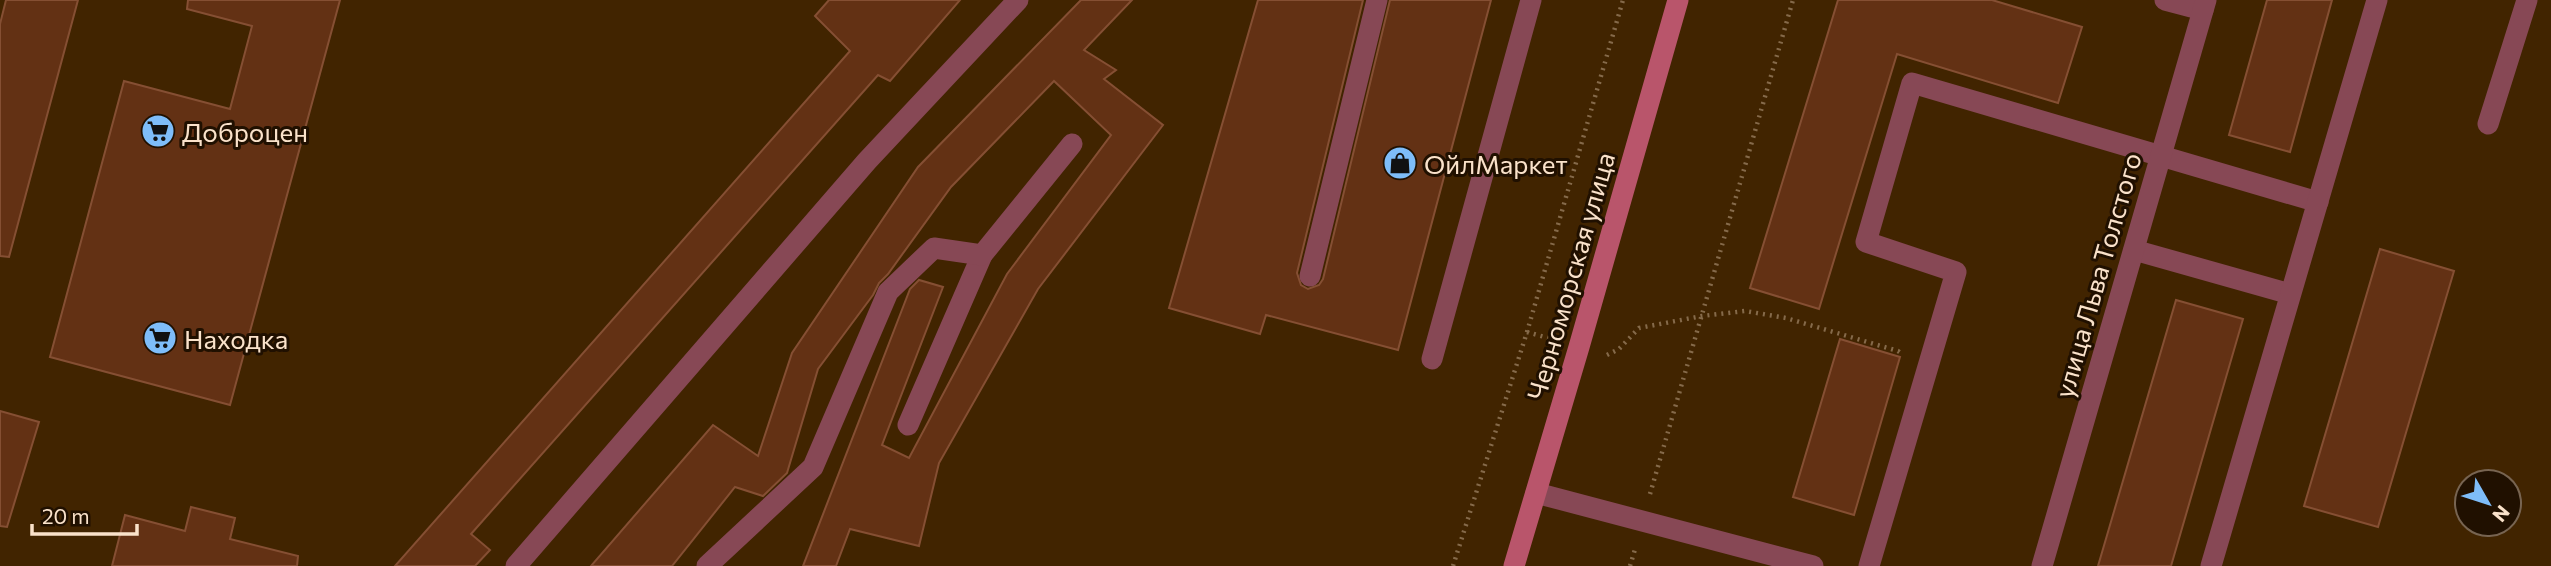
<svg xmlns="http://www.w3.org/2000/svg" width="2551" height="566" viewBox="0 0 2551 566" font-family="Commissioner,sans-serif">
	<rect width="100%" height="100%" fill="#412400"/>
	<g fill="#633114" stroke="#854f33" stroke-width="2">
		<path d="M6,0H78L9,257L0,256V24Z"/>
		<path d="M188,0H340L230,405L50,357L124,81L230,109L252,26L187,9Z"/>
		<path d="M829,0H960L890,81L878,75L471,534L490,550L475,566H395L850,51L815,16Z"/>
		<path d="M1081,0H1132L1084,50L1116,70L1104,79L1163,125L1038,289L939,463L919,546L850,529L836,566H803L910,289L919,280L943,287L882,445L909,458L1007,274L1111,135L1054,81L951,187L888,274L879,283L873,295L818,369L787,473L763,496L735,487L672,566H591L713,425L758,456L792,353L918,167Z"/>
		<path d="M1258,0H1363L1297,273L1301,285L1308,289L1319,285L1323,279L1390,0H1491L1398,350L1266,315L1260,334L1169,308Z"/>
		<path d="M1838,0H1992L2082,27L2058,103L1897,54L1819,309L1750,288Z"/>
		<path d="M2267,0H2332L2290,152L2229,135Z"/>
		<path d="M2380,249L2454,271L2378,527L2304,506Z"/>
		<path d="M2176,300L2243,319L2171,566H2098Z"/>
		<path d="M1840,339L1900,357L1854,515L1793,497Z"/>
		<path d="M0,411L39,422L7,527L0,526Z"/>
		<path d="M191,507L235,518L230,539L298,556L297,566H112L125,515L185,531Z"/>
	</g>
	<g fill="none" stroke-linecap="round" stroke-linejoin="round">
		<g stroke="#856a4a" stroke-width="4.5" stroke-dasharray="2 5" stroke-linecap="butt">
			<path d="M1527,332L1548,338"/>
			<path d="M1607,355L1619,349L1639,328L1702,316L1745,311L1786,318L1898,351L1902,354"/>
			<path d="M1650,494L1793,0"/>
			<path d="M1453,566L1527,332L1623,0"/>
			<path d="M1630,566L1636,546"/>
		</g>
		<g stroke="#874855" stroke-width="21">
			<path d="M2165,0L2203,10"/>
			<path d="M2488,124L2527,0"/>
			<path d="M2134,250L2290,294"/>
			<path d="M1310,276L1377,0"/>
			<path d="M1432,359L1531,0"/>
			<path d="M908,425L982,255"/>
			<path d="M1536,493L1813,566"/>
			<path d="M516,566L867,161L1018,0"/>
			<path d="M707,566L813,467L888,292L934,248L982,255L1072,144"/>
			<path d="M1869,566L1956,272L1866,242L1912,83L2318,202"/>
			<path d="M2211,566L2377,0"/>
		</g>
		<path stroke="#874855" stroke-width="21" d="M2042,566L2206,0"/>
		<path stroke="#b9556b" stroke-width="21" d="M1514,566L1579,347L1678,0"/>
	</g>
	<defs>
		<symbol id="supermarket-disc" viewBox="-11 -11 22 22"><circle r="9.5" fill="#7ebdf9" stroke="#201000"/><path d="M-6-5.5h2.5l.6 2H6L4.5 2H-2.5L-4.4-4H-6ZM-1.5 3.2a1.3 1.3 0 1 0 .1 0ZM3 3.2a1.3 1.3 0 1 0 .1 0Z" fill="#111"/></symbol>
		<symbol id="shop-disc" viewBox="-11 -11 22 22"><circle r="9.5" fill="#7ebdf9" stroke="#201000"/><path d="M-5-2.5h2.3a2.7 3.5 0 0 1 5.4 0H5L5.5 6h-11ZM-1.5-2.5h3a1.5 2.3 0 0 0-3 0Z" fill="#111"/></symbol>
	</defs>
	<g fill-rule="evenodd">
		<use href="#supermarket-disc" x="139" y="112" width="38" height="38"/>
		<use href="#shop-disc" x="1381" y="144" width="38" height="38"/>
		<use href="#supermarket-disc" x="141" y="319" width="38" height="38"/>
	</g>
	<g text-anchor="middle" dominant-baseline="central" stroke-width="6" stroke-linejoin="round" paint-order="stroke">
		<g font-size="26" fill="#fae2ca" stroke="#201000" text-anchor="start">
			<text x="182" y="131">Доброцен</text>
			<text x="1424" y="163">ОйлМаркет</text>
			<text x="184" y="338">Находка</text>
		</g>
		<g font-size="26" fill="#fae2ca" stroke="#201000">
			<text transform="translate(2097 275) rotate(-74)">улица Льва Толстого</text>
			<text transform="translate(1570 276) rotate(-74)">Черноморская улица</text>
		</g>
	</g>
	<g transform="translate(2488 503) rotate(129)"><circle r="33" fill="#201000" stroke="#776451" stroke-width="2"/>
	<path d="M0-5L12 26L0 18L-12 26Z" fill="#7ebdf9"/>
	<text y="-10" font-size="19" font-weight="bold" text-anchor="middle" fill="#fae2ca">N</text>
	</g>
	<path d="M32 524v10h105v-10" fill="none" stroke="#fae2ca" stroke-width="3.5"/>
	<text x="42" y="524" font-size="21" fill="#fae2ca" stroke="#201000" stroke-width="5" paint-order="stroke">20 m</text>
</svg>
